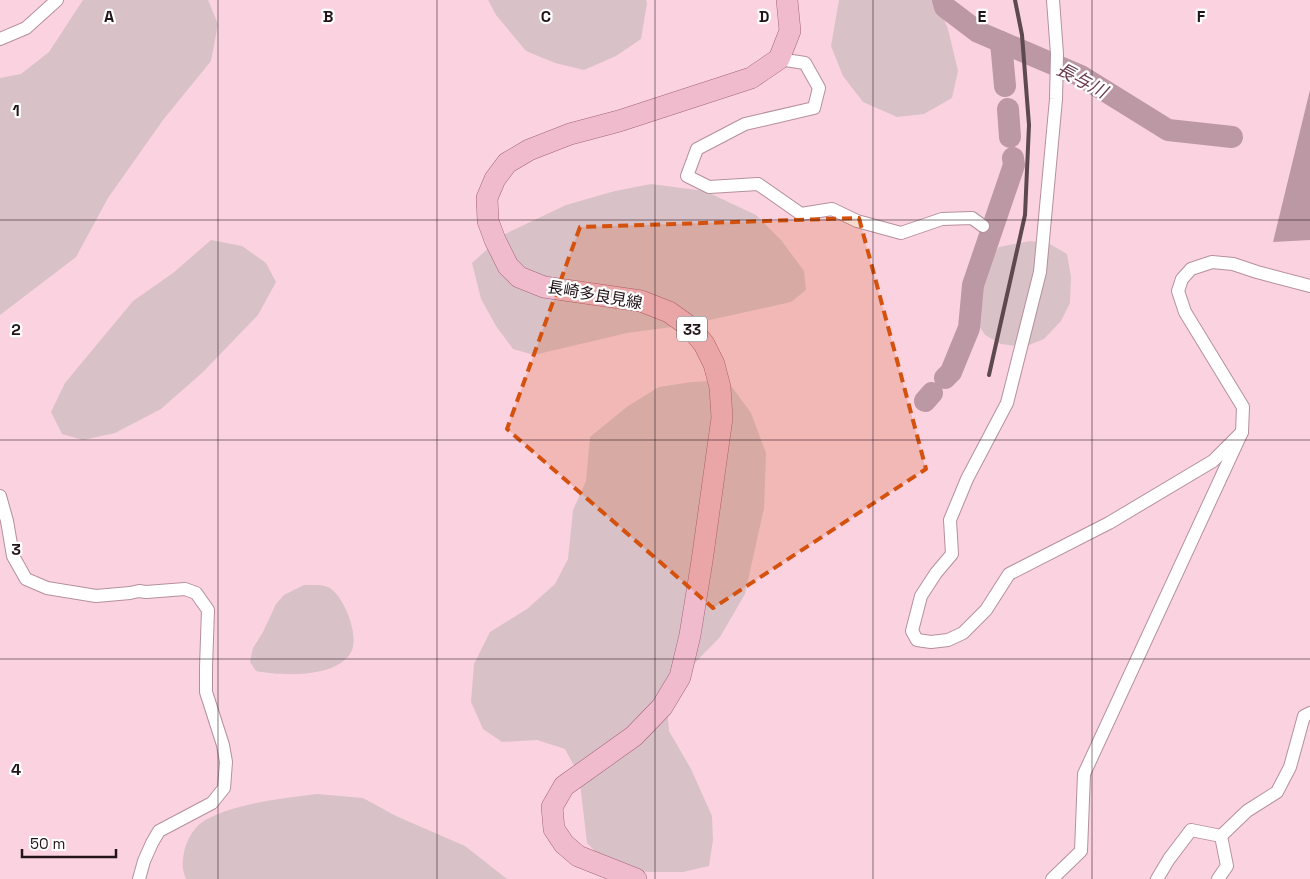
<svg xmlns="http://www.w3.org/2000/svg" width="1310" height="879" viewBox="0 0 1310 879" font-family="'Space Grotesk','Noto Sans JP',sans-serif">
	<rect width="100%" height="100%" fill="#fbd3e0"/>
	<g fill="#d9c1c8">
		<path d="M83,0H208L218,24L211,61L163,120L108,198L76,257L0,315V78L21,74L49,52Z"/>
		<path d="M488,0H646L647,3L641,39L616,56L584,70L555,63L526,51L496,15Z"/>
		<path d="M839,0H936L948,29L958,71L952,98L924,114L897,117L863,102L843,76L831,46Z"/>
		<path d="M651,184L705,191L756,215L781,240L804,271L806,290L791,302L687,325L627,333L534,355L513,349L496,326L481,299L472,263L503,235L566,205L615,191Z"/>
		<path d="M211,240L242,246L266,263L276,282L258,315L203,372L161,409L115,433L83,440L62,434L51,412L65,383L133,301L173,273Z"/>
		<path d="M1030,241L1048,243L1067,254L1071,277L1070,303L1061,321L1044,339L1024,347L1001,344L985,335L976,321L977,291L984,267L999,247Z"/>
		<path d="M727,380L751,413L766,453L764,508L745,594L720,637L689,669L667,707L669,731L691,769L712,816L713,840L709,866L683,872H649L611,868L587,843L579,775L565,749L537,740L502,742L483,729L471,702L474,664L490,632L527,609L555,584L568,559L573,510L586,481L590,437L628,406L659,387L692,382Z"/>
		<path d="M304,585C312,585 324,584 330,588C345,598 361,639 350,654C334,678 282,676 256,671L250,662L253,648L263,632L276,604L284,595Z"/>
		<path d="M317,794L363,798L396,816L465,846L507,879H186C182,869 182,863 184,853C185,843 193,829 201,823C229,804 284,798 317,794Z"/>
	</g>
	<path fill="#bb98a4" d="M1310,90V240L1273,242Z"/>
	<g fill="none" stroke-linecap="round" stroke-linejoin="round">
		<g stroke="#bb98a4" stroke-width="22">
			<path d="M943,0L945,7L978,32L1081,76L1168,130L1232,137"/>
			<path d="M1001,42L1005,86"/>
			<path d="M1008,109L1010,137"/>
			<path d="M945,378L951,372L969,328L973,285L1014,165L1013,158"/>
			<path d="M925,401L932,393"/>
		</g>
		<defs>
			<g id="minor">
				<path d="M1053,0L1057,54L1056,99L1040,272L1007,403L967,479L950,520L952,554L936,573L921,596L912,631L917,640L931,642L948,640L963,633L986,610L1009,574L1109,523L1213,461L1242,432"/>
				<path d="M0,39L26,28L57,0"/>
				<path d="M779,59L805,63L819,88L814,108L745,124L697,149L687,176L709,187L758,184L801,214L832,209L857,221L901,233L942,219L972,218L983,226"/>
				<path d="M0,496L7,521L13,556L26,579L47,588L96,596L130,593L139,591L146,592L185,589L196,593L208,610L206,667V692L223,745L226,762L224,788L212,803L159,831L152,843L144,861L139,879"/>
				<path d="M1221,836L1247,811L1277,792L1290,767L1304,716L1310,713"/>
				<path d="M1052,879L1081,851L1084,774L1242,432L1243,407L1185,312L1178,291L1182,279L1191,269L1212,262L1233,264L1257,272L1310,286"/>
				<path d="M1157,879L1169,859L1191,830L1221,836"/>
				<path d="M1218,879L1227,866L1221,836"/>
			</g>
			<path id="primary" d="M636,879L578,856L564,844L554,829L552,807L564,786L634,736L662,707L680,677L690,635L702,561L722,418L720,387L714,364L704,344L690,327L669,312L641,301L544,287L519,277L508,266L495,240L488,221L487,198L495,179L507,163L529,150L570,134L619,121L751,78L779,59L790,31L787,0"/>
		</defs>
		<use href="#minor" stroke="#b5909c" stroke-width="14"/>
		<use href="#primary" stroke="#a2637a" stroke-width="22"/>
		<use href="#minor" stroke="#fff" stroke-width="12"/>
		<use href="#primary" stroke="#f1bbce" stroke-width="21"/>
		<path stroke="#5e4950" stroke-width="4" d="M989,375L1025,215L1029,125L1022,35L1015,0"/>
	</g>
	<path fill="#d4520d" fill-opacity="0.2" stroke="#d4520d" stroke-width="4" stroke-dasharray="10 6" stroke-linejoin="round" d="M859,218L926,469L713,608L507,429L580,227Z"/>
	<path fill="none" stroke="#221419" stroke-width="1" stroke-opacity="0.55" d="M218,0V879M437,0V879M655,0V879M873,0V879M1092,0V879M0,220H1310M0,440H1310M0,659H1310"/>
	<g text-anchor="middle" dominant-baseline="central" stroke-width="4.5" stroke-linejoin="round" paint-order="stroke">
		<rect fill="#fff" stroke="#645a5e" stroke-width="1" x="677" y="316.5" width="30" height="25" rx="4"/>
		<g font-size="15" font-weight="bold" fill="#221419">
			<text x="692" y="329">33</text>
		</g>
		<g font-size="16" fill="#221419" stroke="#fff">
			<text transform="translate(595 295) rotate(10)">長崎多良見線</text>
		</g>
		<g font-size="18" font-style="italic" fill="#6a384b" stroke="#fff">
			<text transform="translate(1082 80) rotate(28)">長与川</text>
		</g>
	</g>
	<g font-size="16" text-anchor="middle" font-weight="bold" fill="#221419" stroke="#fff" stroke-width="4.5" stroke-linejoin="round" paint-order="stroke">
		<text x="109" y="22">A</text>
		<text x="328" y="22">B</text>
		<text x="546" y="22">C</text>
		<text x="764" y="22">D</text>
		<text x="982" y="22">E</text>
		<text x="1201" y="22">F</text>
		<text x="16" y="116">1</text>
		<text x="16" y="335">2</text>
		<text x="16" y="555">3</text>
		<text x="16" y="775">4</text>
	</g>
	<path d="M22 849v8h94v-8" fill="none" stroke="#221419" stroke-width="2.5"/>
	<text x="30" y="849" font-size="15" fill="#221419" stroke="#ffffff" stroke-width="4" paint-order="stroke">50 m</text>
</svg>
